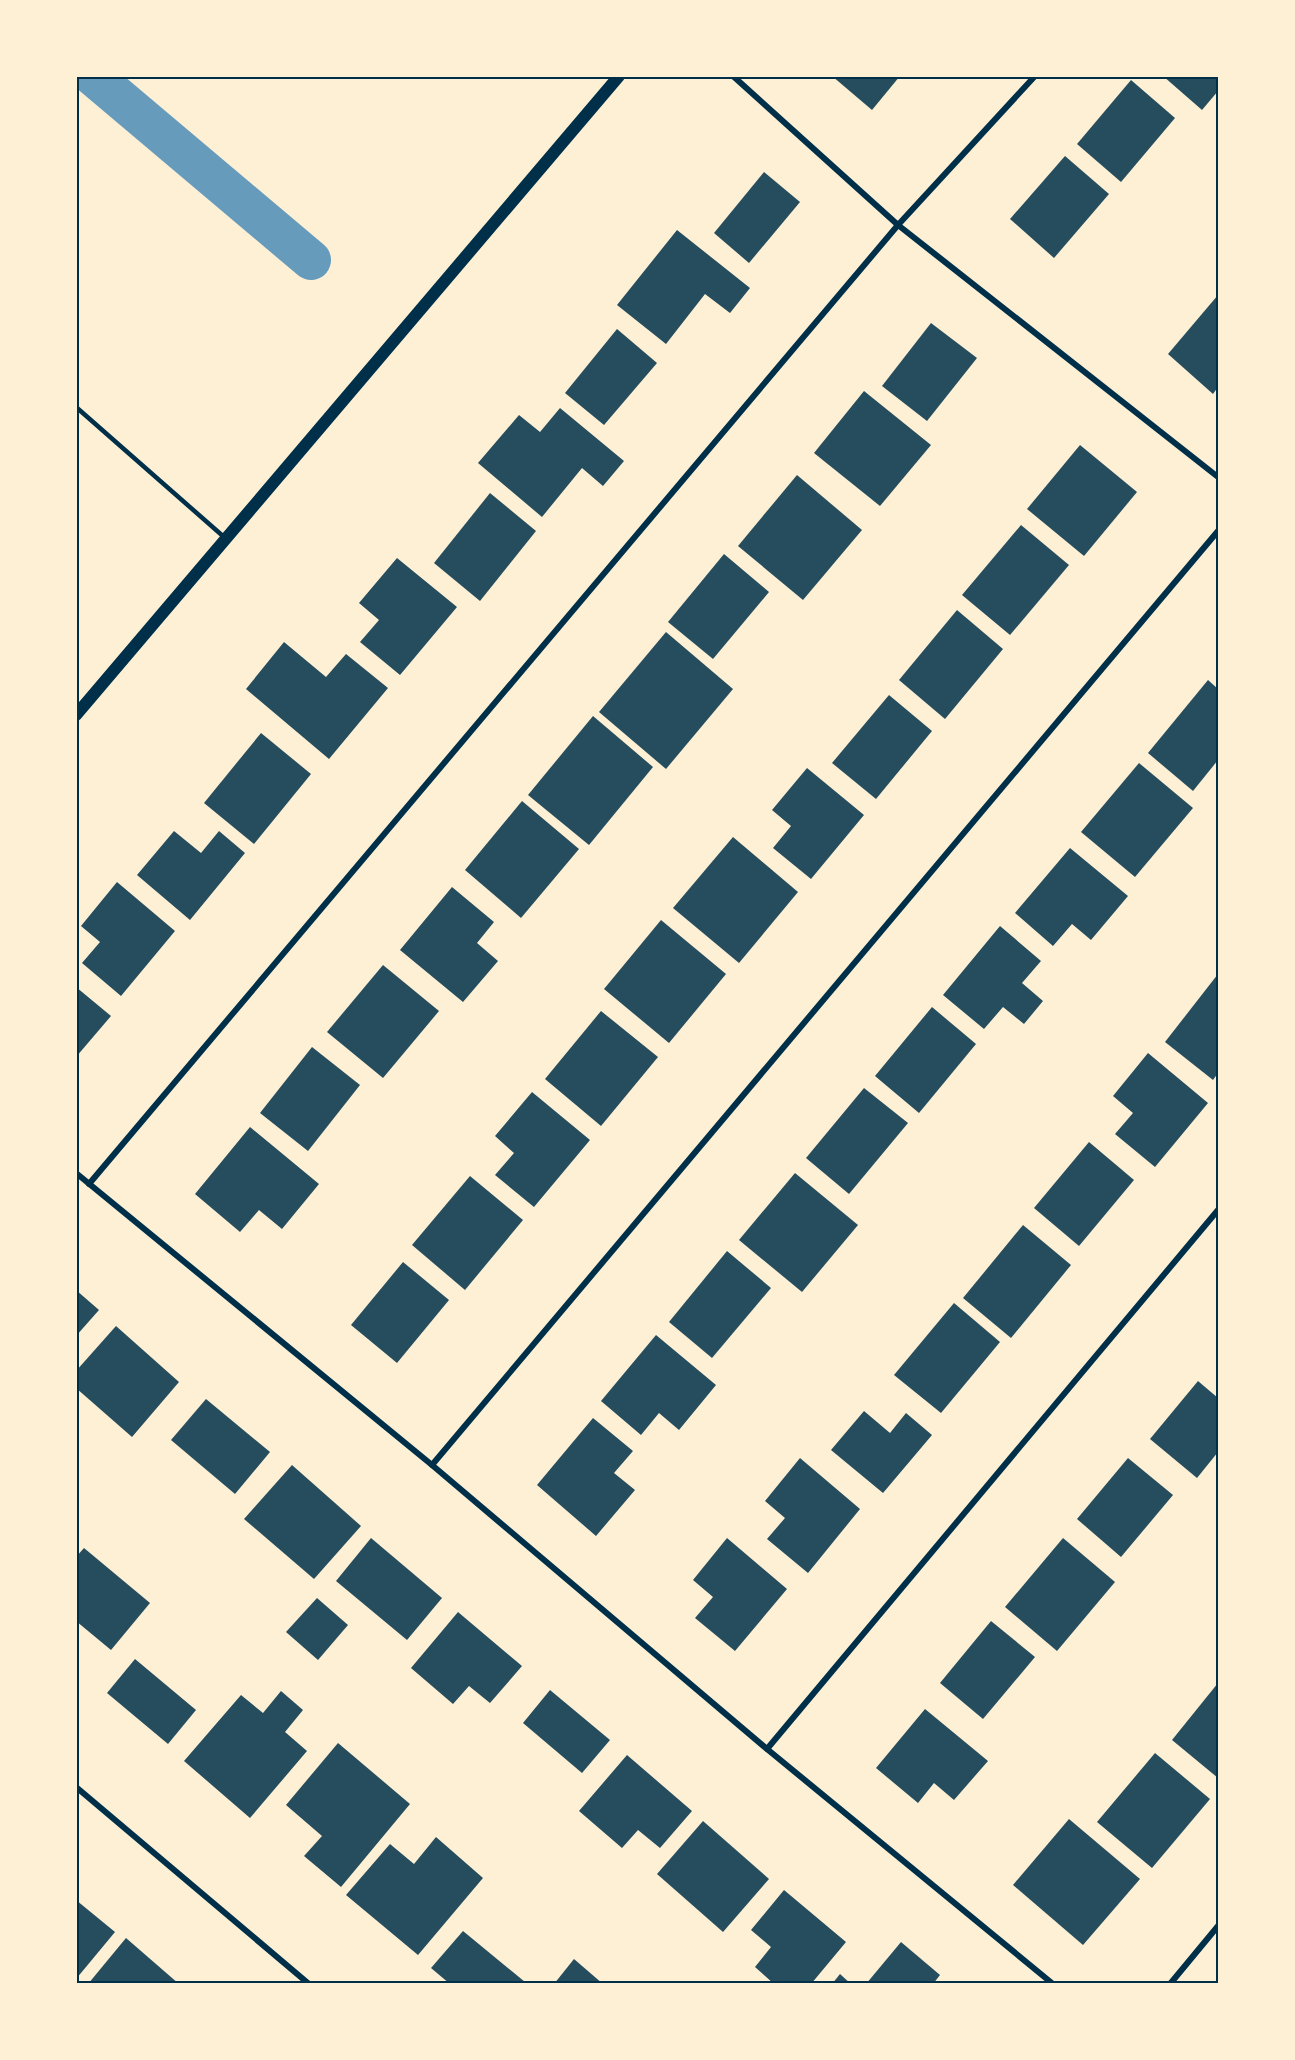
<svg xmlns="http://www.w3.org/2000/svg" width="1295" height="2060" viewBox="0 0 1295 2060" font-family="'Public Sans',sans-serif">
	<rect width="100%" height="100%" fill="#fdf0d5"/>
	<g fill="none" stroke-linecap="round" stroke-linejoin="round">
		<path stroke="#669bbc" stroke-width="40" d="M93,76L311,260"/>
	</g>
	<g fill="#264d5e">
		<path d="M832,76H900L872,110Z"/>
		<path d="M1163,76H1218V91L1202,110Z"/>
		<path d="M1131,80L1175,118L1121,182L1077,144Z"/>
		<path d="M1065,156L1109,194L1054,258L1010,219Z"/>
		<path d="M764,172L800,202L749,263L714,233Z"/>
		<path d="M677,230L750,288L730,313L705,294L666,344L617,305Z"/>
		<path d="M1218,295V387L1213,394L1168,354Z"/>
		<path d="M931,323L977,358L927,421L882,386Z"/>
		<path d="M617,329L657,363L604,425L565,393Z"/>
		<path d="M864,391L931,445L880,506L814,453Z"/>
		<path d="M560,408L624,461L603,486L582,468L542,517L478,463L519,415L540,432Z"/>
		<path d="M1080,445L1137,492L1084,556L1027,509Z"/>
		<path d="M797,475L862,530L803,600L738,546Z"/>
		<path d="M490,493L536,531L480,601L434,563Z"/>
		<path d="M1021,525L1069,565L1010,635L962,595Z"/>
		<path d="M724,554L769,592L713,659L668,622Z"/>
		<path d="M397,558L457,607L400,675L360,642L379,620L359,603Z"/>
		<path d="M957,610L1003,649L945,719L899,680Z"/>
		<path d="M666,632L733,689L666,769L599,712Z"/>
		<path d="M284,642L326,677L346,654L388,688L329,759L246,689Z"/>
		<path d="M1208,680L1218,689V760L1193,791L1148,753Z"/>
		<path d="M889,695L932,731L876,799L832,763Z"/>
		<path d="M593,716L653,767L589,845L528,795Z"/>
		<path d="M261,733L311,774L254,844L204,803Z"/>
		<path d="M1139,763L1193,808L1135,877L1081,832Z"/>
		<path d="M807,768L864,815L811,879L773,848L791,826L772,810Z"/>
		<path d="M522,801L579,849L521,918L465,870Z"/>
		<path d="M174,831L201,853L219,831L245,853L190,920L137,875Z"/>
		<path d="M733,837L798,892L739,963L673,908Z"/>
		<path d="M1070,848L1128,896L1091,940L1072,924L1053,946L1015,913Z"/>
		<path d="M117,882L175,931L121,996L82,963L100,942L81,926Z"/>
		<path d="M452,887L494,922L477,943L498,961L463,1002L400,950Z"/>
		<path d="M661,920L726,974L669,1043L604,989Z"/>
		<path d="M1000,926L1041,961L1022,983L1043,1001L1024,1024L1003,1007L984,1029L943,995Z"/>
		<path d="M383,965L439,1011L383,1078L327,1032Z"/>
		<path d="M1218,974V1073L1213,1080L1165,1042Z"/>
		<path d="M76,987L111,1016L76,1057Z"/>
		<path d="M932,1007L976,1044L919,1113L875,1076Z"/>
		<path d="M601,1011L658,1057L601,1126L545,1079Z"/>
		<path d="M312,1047L360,1085L308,1151L260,1113Z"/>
		<path d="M1148,1053L1208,1103L1155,1167L1115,1134L1133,1113L1113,1096Z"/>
		<path d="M864,1088L908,1123L849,1194L806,1158Z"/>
		<path d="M532,1092L590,1140L534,1207L495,1175L514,1153L495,1136Z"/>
		<path d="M250,1127L319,1184L282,1229L259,1210L240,1232L195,1194Z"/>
		<path d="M1089,1142L1134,1180L1079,1246L1034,1208Z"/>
		<path d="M795,1173L858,1225L802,1292L739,1240Z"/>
		<path d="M470,1176L523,1220L465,1290L412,1245Z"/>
		<path d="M1023,1225L1071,1265L1011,1338L963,1298Z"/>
		<path d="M727,1251L771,1288L712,1358L669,1322Z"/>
		<path d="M403,1262L449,1300L397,1363L351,1325Z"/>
		<path d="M76,1290L99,1310L76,1336Z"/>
		<path d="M954,1303L1000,1342L941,1413L894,1375Z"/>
		<path d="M116,1326L179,1382L132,1437L76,1388V1371Z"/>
		<path d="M656,1335L716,1385L679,1430L659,1413L641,1435L601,1401Z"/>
		<path d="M1198,1381L1218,1398V1452L1197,1478L1150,1439Z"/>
		<path d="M206,1399L270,1452L235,1494L171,1440Z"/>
		<path d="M864,1411L890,1433L906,1413L932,1435L883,1493L831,1450Z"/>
		<path d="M593,1418L633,1451L614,1473L635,1490L596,1536L537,1485Z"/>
		<path d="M800,1458L860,1509L808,1573L767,1539L785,1518L765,1501Z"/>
		<path d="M1128,1458L1173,1495L1121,1557L1077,1519Z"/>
		<path d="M292,1465L361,1526L314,1579L244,1519Z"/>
		<path d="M371,1538L442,1598L407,1640L336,1581Z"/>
		<path d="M727,1538L787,1589L735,1651L695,1618L713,1597L693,1580Z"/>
		<path d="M1063,1538L1115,1582L1057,1651L1005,1607Z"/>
		<path d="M84,1548L150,1603L111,1650L76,1621V1557Z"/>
		<path d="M317,1598L348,1625L318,1660L286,1632Z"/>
		<path d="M458,1612L522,1666L490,1703L469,1686L453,1704L411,1668Z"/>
		<path d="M991,1621L1035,1657L983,1719L940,1683Z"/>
		<path d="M135,1659L196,1710L168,1744L107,1693Z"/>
		<path d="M1218,1683V1778L1172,1740Z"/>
		<path d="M550,1690L610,1740L582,1773L523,1723Z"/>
		<path d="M281,1691L303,1710L285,1732L307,1751L250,1818L184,1761L241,1695L263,1713Z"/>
		<path d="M925,1709L988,1761L954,1800L934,1783L918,1803L876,1768Z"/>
		<path d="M338,1743L410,1804L341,1887L304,1856L322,1836L286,1805Z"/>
		<path d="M1155,1753L1210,1799L1152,1868L1097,1822Z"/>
		<path d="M627,1755L692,1811L660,1848L638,1830L622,1848L579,1811Z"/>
		<path d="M1069,1819L1140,1879L1083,1945L1013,1885Z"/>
		<path d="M703,1821L769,1879L723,1932L657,1874Z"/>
		<path d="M436,1837L483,1878L418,1955L346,1895L390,1844L414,1864Z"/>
		<path d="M784,1890L846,1942L811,1984H774L755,1967L771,1947L751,1930Z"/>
		<path d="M76,1900L115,1932L76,1979Z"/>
		<path d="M463,1931L525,1982L523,1984H450L431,1968Z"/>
		<path d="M126,1938L179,1984H88Z"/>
		<path d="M901,1942L940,1975L933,1984H866Z"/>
		<path d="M574,1959L603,1984H554Z"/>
		<path d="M840,1974L851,1984H832Z"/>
	</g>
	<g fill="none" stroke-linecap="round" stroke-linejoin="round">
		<path stroke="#003049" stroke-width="4.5" d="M76,407L224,537"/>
		<g stroke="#003049" stroke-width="6">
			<path d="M733,76L898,225L1218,477"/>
			<path d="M76,1173L432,1465L767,1749L1053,1984"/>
			<path d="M89,1184L898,225L1035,76"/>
			<path d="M432,1465L1218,531"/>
			<path d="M767,1749L1218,1210"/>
			<path d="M76,1787L309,1984"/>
			<path d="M1170,1984L1218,1926"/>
		</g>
		<path stroke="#003049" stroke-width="12" d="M76,715L619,76"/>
	</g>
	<rect width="1295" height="2060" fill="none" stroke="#fdf0d5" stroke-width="156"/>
	<rect x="78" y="78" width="1139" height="1904" fill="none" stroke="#003049" stroke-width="2"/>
</svg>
